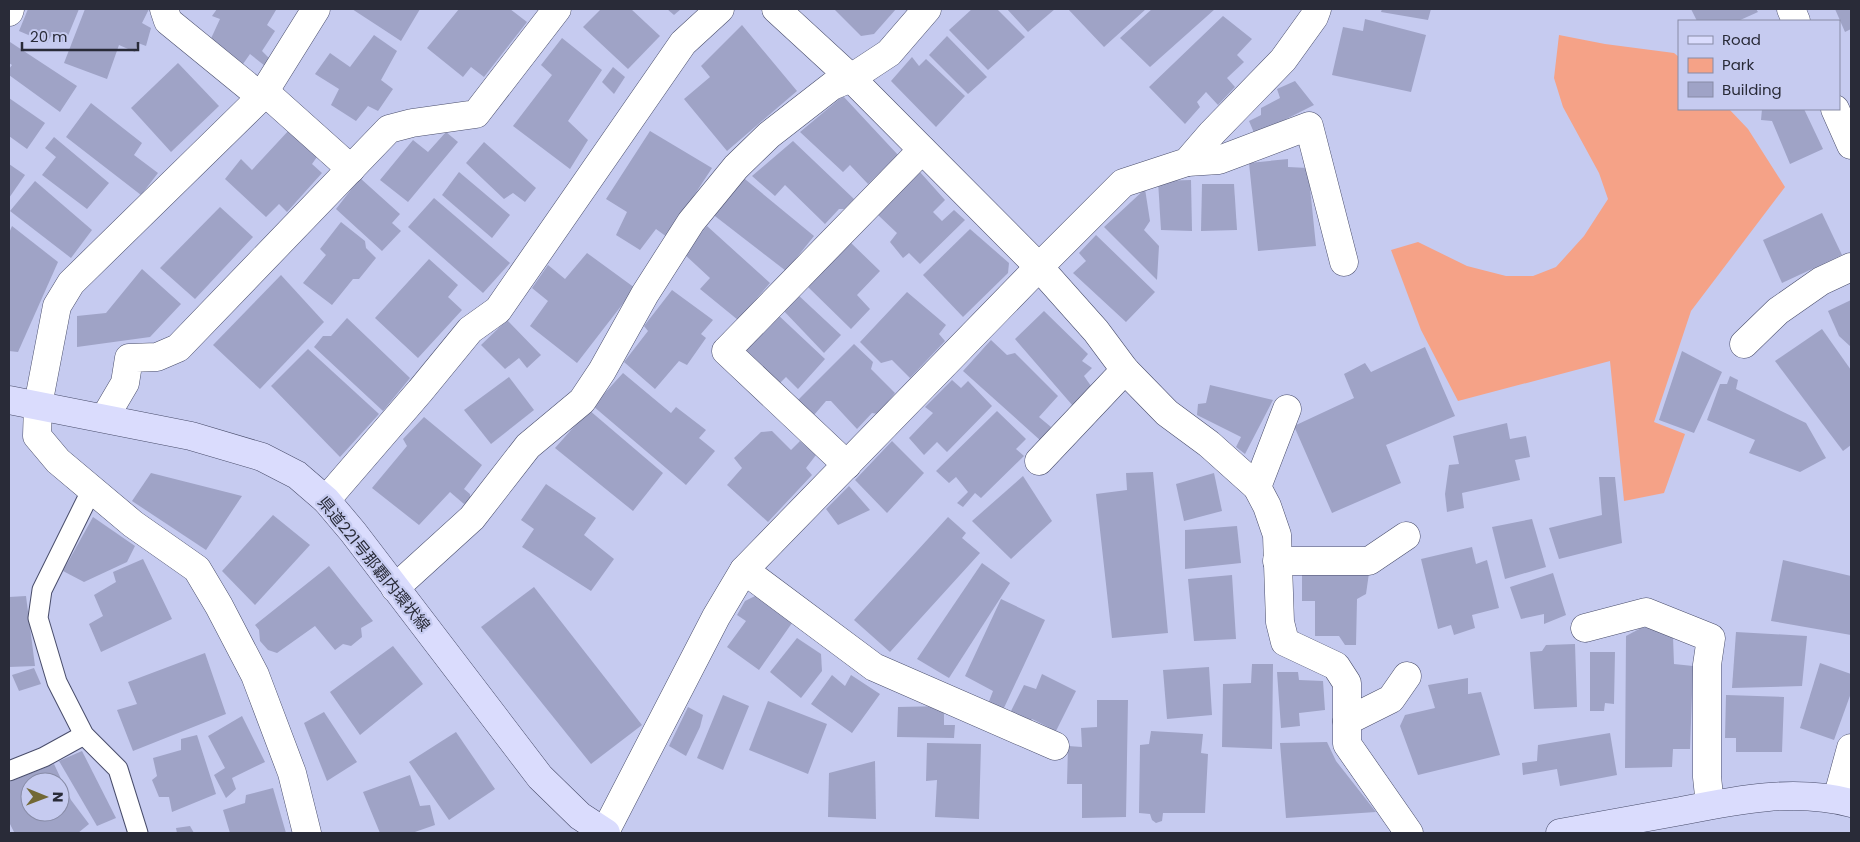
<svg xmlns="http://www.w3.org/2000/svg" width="1860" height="842" viewBox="0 0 1860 842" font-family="Poppins,'Noto Sans JP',sans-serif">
	<rect width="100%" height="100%" fill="#c6cbf0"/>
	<path fill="#f5a287" d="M1559,35L1605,44L1674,53L1679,57V109H1729L1748,129L1785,187L1691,311L1654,422L1685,434L1664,493L1624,501L1610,361L1458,401L1421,330L1391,250L1418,242L1467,266L1506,276H1533L1556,267L1584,236L1608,199L1599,173L1563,107L1554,78Z"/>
	<g fill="#9fa3c6" fill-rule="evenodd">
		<path d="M28,9H79L65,43L51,36L47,43L19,31Z"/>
		<path d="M85,9H149L142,23L151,28L146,46L138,43L135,52L119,45L107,79L64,63Z"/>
		<path d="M217,9L276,10L267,25L275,31L262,51L269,58L265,66L250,54L243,64L208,45L220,19L212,16Z"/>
		<path d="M352,9H420L401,41Z"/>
		<path d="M459,9H510L527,22L484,77L471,67L463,77L427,48Z"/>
		<path d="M601,9H631L660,36L628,69L583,27Z"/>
		<path d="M667,9H681L674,15Z"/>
		<path d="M834,9H896L874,34L861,36Z"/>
		<path d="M972,9H997L1025,37L988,70L949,30Z"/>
		<path d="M1007,9H1055L1028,32Z"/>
		<path d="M1068,9H1146L1104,47Z"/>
		<path d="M1152,9H1215L1150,67L1120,38Z"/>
		<path d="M1382,9H1431L1428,20L1381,12Z"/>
		<path d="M1691,9H1756L1758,12L1738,21H1697Z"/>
		<path d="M1835,9H1851V29L1845,32Z"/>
		<path d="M1223,16L1252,39L1237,55L1244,62L1227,78L1235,87L1218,105L1206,92L1197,102L1200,107L1185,124L1149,87Z"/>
		<path d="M1365,19L1426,35L1411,92L1332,75L1343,27L1363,31Z"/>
		<path d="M742,25L797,91L727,151L684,99L710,77L701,66Z"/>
		<path d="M374,35L397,51L381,80L393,89L378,111L368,106L356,121L331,105L339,89L315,74L330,53L350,67Z"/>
		<path d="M947,36L987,77L968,94L929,55Z"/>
		<path d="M562,38L602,70L568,121L588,140L570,169L513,126L552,75L541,65Z"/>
		<path d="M10,42L77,86L60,112L9,75V69L12,65L9,63Z"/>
		<path d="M912,57L919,66L926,59L965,96L936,127L891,81Z"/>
		<path d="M178,63L219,106L171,152L131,108Z"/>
		<path d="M613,67L625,77L614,94L602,82Z"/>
		<path d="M1295,81L1314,105L1255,135L1249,121L1261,115V108L1280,98L1277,89Z"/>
		<path d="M843,96L898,155L868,184L850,165L843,172L800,132Z"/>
		<path d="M9,98L45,123L27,149L9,136Z"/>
		<path d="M91,103L142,143L134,155L158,173L141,195L66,137Z"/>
		<path d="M1762,109H1804L1823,149L1790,164L1772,121L1761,120Z"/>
		<path d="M290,129L319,154L312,164L322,173L287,212L279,204L266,217L225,179L241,159L252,170Z"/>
		<path d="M650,131L712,168L667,237L656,229L640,250L616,235L627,212L606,199Z"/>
		<path d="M446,132L458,142L408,202L380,180L413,140L428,152Z"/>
		<path d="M54,137L109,183L87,209L42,175L56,157L45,148Z"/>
		<path d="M793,141L854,199L844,209H839L825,224L785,185L775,196L752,176Z"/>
		<path d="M484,142L536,188L525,202L513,193L504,199L466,163Z"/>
		<path d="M1288,159V167L1308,168L1316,246L1258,251L1249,163Z"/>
		<path d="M9,164L25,175L9,198Z"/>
		<path d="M919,171L945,200L933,212L942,221L954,210L965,220L920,264L909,253L903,258L890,242L897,233L878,215Z"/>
		<path d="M459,172L510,215L492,238L442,195Z"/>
		<path d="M740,175L814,236L786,271L711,213Z"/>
		<path d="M360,178L400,214L392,223L401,231L382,251L336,209Z"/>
		<path d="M1191,180L1192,231L1161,230L1158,181Z"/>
		<path d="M35,181L92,230L71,258L10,211Z"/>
		<path d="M1202,184H1234L1237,230L1201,231Z"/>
		<path d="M1145,189L1150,221L1144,230L1159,246L1157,280L1104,227Z"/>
		<path d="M434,198L510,263L483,293L408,227Z"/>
		<path d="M220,207L253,237L195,299L160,268Z"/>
		<path d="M1822,213L1842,255L1782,283L1763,240Z"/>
		<path d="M341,222L365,241L366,248L376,258L359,279H353L332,305L303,283L326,255L320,249Z"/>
		<path d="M12,226L58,262L18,352L9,351V233Z"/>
		<path d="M707,226L770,283L738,320L700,289L710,278L683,253Z"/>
		<path d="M970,229L1009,263L1008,273L963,317L923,275Z"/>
		<path d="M1096,235L1155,292L1126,322L1073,273L1086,261L1079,253Z"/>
		<path d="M850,242L880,271L857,295L870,309L851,329L807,286Z"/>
		<path d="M587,253L635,288L577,363L530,326L548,301L532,288L548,265L565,279Z"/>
		<path d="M429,259L458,285L448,297L462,310L418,358L375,318Z"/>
		<path d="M142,269L181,304L150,337L77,347V316L106,313Z"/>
		<path d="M281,275L324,322L260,389L213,345Z"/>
		<path d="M672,290L713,320L701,334L706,338L687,365L679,361L655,389L624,362L648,331L644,326Z"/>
		<path d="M907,292L946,325L939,334L945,341L910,378L892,360L881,363L860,342Z"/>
		<path d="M797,294L841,335L824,353L782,309Z"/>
		<path d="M1851,300V347L1839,336L1828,311Z"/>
		<path d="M1044,311L1088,354L1082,361L1092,368L1084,376L1091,386L1073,406L1015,339Z"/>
		<path d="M776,313L825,359L798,389L786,377L778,385L741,348Z"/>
		<path d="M347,318L410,378L383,411L314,347L323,336H331Z"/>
		<path d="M507,320L541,355L527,368L519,358L505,369L481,345Z"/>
		<path d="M1822,329L1851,370V445L1843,451L1775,361Z"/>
		<path d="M991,340L1007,355L1015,353L1058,396L1039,417L1051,427L1041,441L963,371Z"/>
		<path d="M854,344L873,362L871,369L895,393L878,414L872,413L857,429L831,401H826L814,415L798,400Z"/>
		<path d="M1425,347L1455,416L1386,445L1401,483L1332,513L1294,426L1354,398L1344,374L1365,363L1371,372Z"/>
		<path d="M308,349L379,414L340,457L271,386Z"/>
		<path d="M1682,351L1722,372L1694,433L1659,420Z"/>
		<path d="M623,373L671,413L676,407L706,430L699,438L715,451L686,485L593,406Z"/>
		<path d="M1730,376L1738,380L1736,389L1806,423L1826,458L1800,472L1749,453L1755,440L1707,420L1720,384H1727Z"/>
		<path d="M509,377L534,410L491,444L464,410Z"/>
		<path d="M952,380L961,388L968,381L992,406L947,452L937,442L924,455L909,438L933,413L925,407Z"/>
		<path d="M1210,385L1273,400L1245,454L1236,447L1241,437L1197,415L1198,404L1206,403Z"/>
		<path d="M589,410L663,473L633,511L555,448Z"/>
		<path d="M997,411L1026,439L1016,449L1024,456L981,498L975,493L963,507L957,503L968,492L956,477L949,483L936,471Z"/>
		<path d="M424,417L482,465L464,489L470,494V501L464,504L450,492L419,525L372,488L407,446L403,439Z"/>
		<path d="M1507,423L1510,439L1526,436L1530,457L1515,460L1520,480L1462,493L1464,508L1447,512L1445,494L1449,465L1459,464L1453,436Z"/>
		<path d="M772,431L791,450L800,441L816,455L806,468L812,475L768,522L727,485L742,468L734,458L761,432Z"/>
		<path d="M892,441L924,473L887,513L855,480Z"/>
		<path d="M1153,472L1168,633L1112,638L1096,494L1127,490L1126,473Z"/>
		<path d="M151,473L242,496L206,550L132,501Z"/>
		<path d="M1214,473L1222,511L1184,521L1176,484Z"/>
		<path d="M1023,476L1052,521L1011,559L972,521Z"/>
		<path d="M1599,477H1615L1622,543L1559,559L1549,528L1602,515Z"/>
		<path d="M546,484L596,518L584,535L614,559L591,591L522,547L534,529L521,520Z"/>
		<path d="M849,486L870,510L838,525L826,509Z"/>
		<path d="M273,515L310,545L255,605L222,571Z"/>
		<path d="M93,517L135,546L127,562L84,582L63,571Z"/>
		<path d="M948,517L966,533L962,538L980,553L890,652L854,620Z"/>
		<path d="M1532,519L1546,567L1505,579L1492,527Z"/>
		<path d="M1237,526L1241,563L1185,569V530Z"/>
		<path d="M1472,547L1476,564L1487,560L1499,608L1472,615L1475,628L1454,635L1451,625L1438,629L1421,559Z"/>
		<path d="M143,559L172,619L101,652L89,624L103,616L94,595L116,582L113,572Z"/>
		<path d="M1783,560L1851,576V635L1771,621Z"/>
		<path d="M982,563L1010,583L949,678L917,659Z"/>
		<path d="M329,566L373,621L361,628L362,637L351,646L343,644L335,650L315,626L277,653L268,650L260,641L259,630L255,625Z"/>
		<path d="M1369,573L1366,594L1357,599L1356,645H1345L1339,636H1315V601H1302V574Z"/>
		<path d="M1553,573L1566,615L1544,624V614L1521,619L1510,587Z"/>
		<path d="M1232,575L1236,639L1194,641L1188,579Z"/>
		<path d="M534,587L642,725L591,764L481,627Z"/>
		<path d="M757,595L792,623L759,670L727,647L746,621L737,615L745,601Z"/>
		<path d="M26,596L35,666L9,667V597Z"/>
		<path d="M1001,599L1045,620L1003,710L988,704L993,691L965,676Z"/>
		<path d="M1655,627L1673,637L1674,664L1693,666L1690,749H1673L1672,767L1625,768L1626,636L1641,628Z"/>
		<path d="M1736,632L1807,636L1802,686L1732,688Z"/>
		<path d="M797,638L821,654L822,671L801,698L770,672Z"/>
		<path d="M1575,644L1577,707L1534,709L1530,652L1542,651L1546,645Z"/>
		<path d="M393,646L423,684L360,735L330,692Z"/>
		<path d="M1590,652H1615L1614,704L1605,703L1604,711H1590Z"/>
		<path d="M205,653L226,714L133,751L117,710L137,704L128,682Z"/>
		<path d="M1820,663L1851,674V693L1834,740L1800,728Z"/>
		<path d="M1252,664H1273L1272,749L1222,747L1223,684L1251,683Z"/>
		<path d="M1209,667L1212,715L1167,719L1163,670Z"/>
		<path d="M34,668L41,684L19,691L12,675Z"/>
		<path d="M1277,672H1298L1299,680L1323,681L1325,710L1299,713L1300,726L1281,728Z"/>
		<path d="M1042,674L1076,691L1056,731L1032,719L1028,725L1009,715L1024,685L1036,689Z"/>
		<path d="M832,675L845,686L851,675L880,694L852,733L811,704Z"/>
		<path d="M1468,678V694L1481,692L1500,755L1418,775L1400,726L1405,715L1435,708L1428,685Z"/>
		<path d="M723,695L749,706L723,770L697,758Z"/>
		<path d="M1726,695L1784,697L1782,752H1736V738H1725Z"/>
		<path d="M1097,700H1128L1126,817L1082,818V784H1067L1068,746L1082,747L1081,728L1097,727Z"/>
		<path d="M768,701L827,724L808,774L749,750Z"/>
		<path d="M944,706V725H955L954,738L897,737L898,707Z"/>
		<path d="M688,707L703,715L700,727L686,756L669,746Z"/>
		<path d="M324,712L357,762L327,781L304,723Z"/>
		<path d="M242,716L265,762L232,778L236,789L226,798L214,775L225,768L208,736Z"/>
		<path d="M1151,731L1203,734L1201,753L1208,754L1205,813H1163L1162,821L1156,823L1152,820L1150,814L1139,813L1140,745L1149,744Z"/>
		<path d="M456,732L495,789L449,820L409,762Z"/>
		<path d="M1610,733L1617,775L1560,786L1557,769L1523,775L1522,763L1537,761L1538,745Z"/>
		<path d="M197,735L216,794L172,812L169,797H159L152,780L157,776L153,758L181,750V739Z"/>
		<path d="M1327,742L1336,761L1376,812L1286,818L1280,743Z"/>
		<path d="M927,743L981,744L979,819L935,817L937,780L926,781Z"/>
		<path d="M82,751L116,818L97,826L59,761Z"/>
		<path d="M875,761L876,819L828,817L829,773Z"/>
		<path d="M54,764L71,800L89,824L78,833H12L14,832L9,822V782ZM30,782H60V812H30Z"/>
		<path d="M410,775L420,806L430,805L435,825L412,833H380L363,792Z"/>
		<path d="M273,788L286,833H230L223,810L245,803L246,795Z"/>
		<path d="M190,826L194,833H177L176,828Z"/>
	</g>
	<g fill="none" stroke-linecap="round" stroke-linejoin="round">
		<defs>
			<g id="lane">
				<path d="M92,489L42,590L38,618L57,682L84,735L118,769L138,833"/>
				<path d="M9,771L44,757L84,735"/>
			</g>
			<g id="street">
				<path d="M164,9L168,21L261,97"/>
				<path d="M776,9L851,78L1039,267L1096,331L1125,370L1167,413L1209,444L1257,487L1267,506L1277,535L1280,622L1285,642L1336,666L1347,683V744L1409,833"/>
				<path d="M1791,9L1796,21"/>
				<path d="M9,12L10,9"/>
				<path d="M265,92L351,169"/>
				<path d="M1835,109L1851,145"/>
				<path d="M1187,162L1219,160L1309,126L1344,262"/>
				<path d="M1744,344L1778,311L1821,281L1851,267"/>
				<path d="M105,417L125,383L129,358L157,357L178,348L389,129L412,123L476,114L557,9"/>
				<path d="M1039,461L1125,370"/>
				<path d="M847,465L726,351L922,150"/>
				<path d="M1257,487L1287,409"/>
				<path d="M326,500L420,391L470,330L498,310L683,43L720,9"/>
				<path d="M1277,561H1369L1406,536"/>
				<path d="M744,570L874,667L1055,746"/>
				<path d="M395,588L472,518L528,446L582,401L602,371L645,294L691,222L736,167L769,135L832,86L851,78L889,53L927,9"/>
				<path d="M1585,628L1646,612L1711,638L1707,665V777L1710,805"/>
				<path d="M1347,721L1391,699L1407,676"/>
				<path d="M1837,799L1851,748"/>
				<path d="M605,832L716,617L744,570L1039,267L1123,183L1187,162L1212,133L1283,60L1314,17L1317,9"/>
				<path d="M307,833L292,773L255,675L219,606L197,569L133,524L58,461L37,436L38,405L57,306L71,283L261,97L316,9"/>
			</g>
			<g id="secondary">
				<path d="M9,400L191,436L262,457L297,475L326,500L353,532L540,777L580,816L606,833"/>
				<path d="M1560,833C1600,826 1641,818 1681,811C1736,800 1795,788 1851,803"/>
			</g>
		</defs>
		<use href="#lane" stroke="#494d6b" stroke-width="21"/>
		<use href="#street" stroke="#494d6b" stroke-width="29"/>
		<use href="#secondary" stroke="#494d6b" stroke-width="29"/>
		<use href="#lane" stroke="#fff" stroke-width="19"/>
		<use href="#street" stroke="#fff" stroke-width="28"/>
		<use href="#secondary" stroke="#dadcfd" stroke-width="28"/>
	</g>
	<g text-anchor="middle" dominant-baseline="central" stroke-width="4.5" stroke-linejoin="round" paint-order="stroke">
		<g font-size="16" fill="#292b38" stroke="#c6cbf0">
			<text transform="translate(374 564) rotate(51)">県道221号那覇内環状線</text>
		</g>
	</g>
	<rect width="1860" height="842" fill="none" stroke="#292b38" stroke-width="20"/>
	<rect x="1678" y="20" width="162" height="90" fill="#c6cbf0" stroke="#878ba6"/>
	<rect x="1688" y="36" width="25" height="8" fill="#dadcfd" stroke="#878ba6"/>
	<text x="1722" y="45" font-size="15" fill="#292b38">Road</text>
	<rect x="1688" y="58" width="25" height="15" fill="#f5a287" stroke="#878ba6"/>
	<text x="1722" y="70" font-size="15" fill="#292b38">Park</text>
	<rect x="1688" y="82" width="25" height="15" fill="#9fa3c6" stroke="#878ba6"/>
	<text x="1722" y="95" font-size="15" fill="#292b38">Building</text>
	<g transform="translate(45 797) rotate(91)"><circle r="24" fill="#c6cbf0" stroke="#878ba6"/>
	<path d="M0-4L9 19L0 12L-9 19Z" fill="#726835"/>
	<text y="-8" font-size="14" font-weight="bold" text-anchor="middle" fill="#292b38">N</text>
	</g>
	<path d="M22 42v8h116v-8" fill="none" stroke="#292b38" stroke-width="2.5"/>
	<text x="30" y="42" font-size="15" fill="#292b38" stroke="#c6cbf0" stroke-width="4" paint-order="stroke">20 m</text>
</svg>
